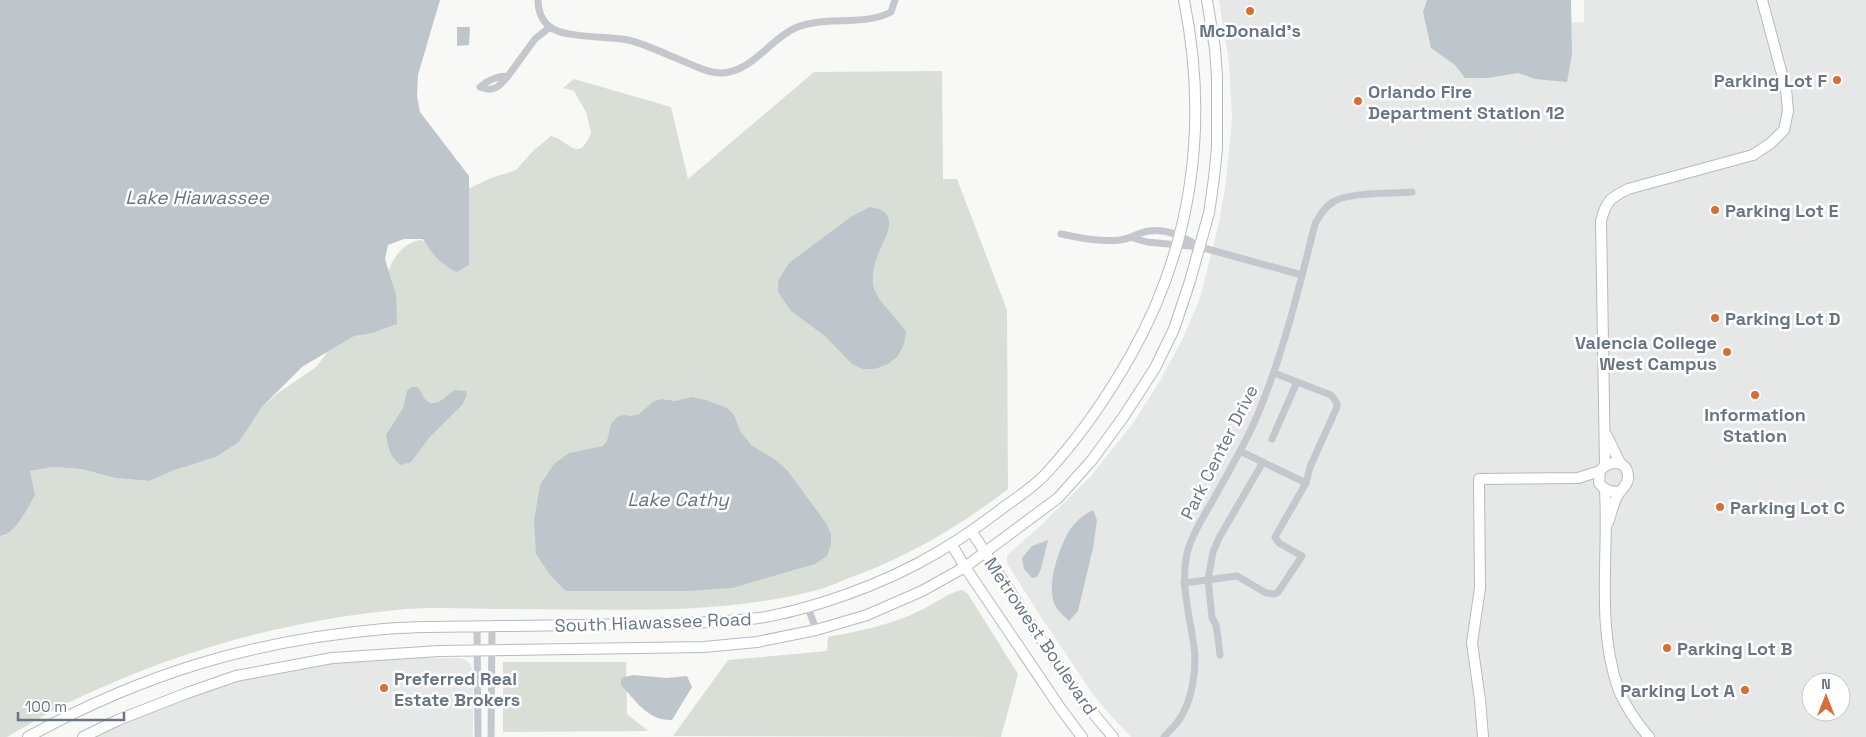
<svg xmlns="http://www.w3.org/2000/svg" width="1866" height="737" viewBox="0 0 1866 737" font-family="'Space Grotesk',sans-serif">
	<rect width="100%" height="100%" fill="#f8f8f6"/>
	<g fill="#e6e7e7" fill-rule="evenodd">
		<path d="M1219,0H1438L1458,30L1584,22V0H1866V737H1131L1113,718L1094,696L1037,611L1007,563V555L1038,528L1090,477L1134,422L1161,379L1183,338L1200,298L1218,227L1225,189L1232,119L1229,63ZM1811,682H1841V712H1811Z"/>
		<path d="M377,658H458L464,659L470,664L473,671V737H91L196,694L234,682L326,663Z"/>
	</g>
	<g fill="#d9dfd7">
		<path d="M942,71L943,179H957L1007,310L1008,489C960,526 909,556 852,577C841,581 829,587 817,590C719,616 613,609 512,609C475,609 432,606 396,610C284,621 178,651 76,699C52,710 30,724 7,737H0V536H4L30,471L53,467L81,469L115,478L149,481L175,470L216,457L239,442L262,407L278,393L316,367L323,358L388,273C392,258 405,241 422,240L429,245L457,194L491,178L516,170L533,151L551,136C569,140 578,165 591,133L586,112L574,91L563,88L574,79L671,107L688,179L814,72Z"/>
		<path d="M962,590L968,594L1018,674L1001,737L673,736L728,660L827,651L828,637C859,631 891,625 919,611C934,605 946,593 962,590Z"/>
		<path d="M503,662H626L627,714L648,731L503,732Z"/>
	</g>
	<g fill="#bec6cc">
		<path d="M0,0H440L418,75L417,96L420,112L469,176V265L457,272C441,265 432,254 423,239H404L388,245L385,259L396,295L397,324L372,333L354,336L302,367L262,407L239,442L216,457L175,470L149,481L115,478L81,469L53,467L30,471L35,495C28,507 15,535 0,536Z"/>
		<path d="M1427,0H1571L1572,54L1567,82L1535,79L1518,73L1487,78H1465L1455,65L1431,48L1423,12Z"/>
		<path d="M457,27H470L469,45L457,46Z"/>
		<path d="M870,207C903,212 885,236 878,255C874,264 872,275 873,285C876,301 898,318 906,332L904,344L898,356L888,364L875,369H863L852,364L825,336L791,311L778,292V281L789,263L852,216Z"/>
		<path d="M412,387H417C422,391 422,397 427,401C437,409 447,394 455,390L466,391L467,395L462,405L429,438L411,462L401,465C390,457 388,448 386,435L403,408L407,391Z"/>
		<path d="M692,397L706,400L727,408L734,415L740,431L751,445L777,461L787,470L826,523L831,534V544L827,556L815,564L732,588L688,591H566L550,575L536,554L534,521L540,485L554,464L569,453L603,446L607,441L611,424L617,417L624,415L631,416L639,414L653,402L661,399L675,401Z"/>
		<path d="M1093,510L1097,520L1093,548L1078,611L1069,621C1065,617 1059,612 1056,607C1045,588 1058,551 1068,533C1073,523 1083,515 1093,510Z"/>
		<path d="M1048,540L1041,569L1037,577L1032,578L1024,569L1022,558L1032,546Z"/>
		<path d="M633,675L667,678L687,676L692,687L672,720C648,721 636,701 621,685V678Z"/>
	</g>
	<g fill="none" stroke-linecap="round" stroke-linejoin="round">
		<defs>
			<g id="secondary">
				<path d="M1607,436L1620,463"/>
				<path d="M1605,465L1601,221C1606,201 1610,198 1628,189L1753,155L1771,143L1784,130L1788,111L1786,89L1762,0"/>
				<path d="M1605,490C1609,555 1596,625 1618,688C1624,704 1638,725 1649,737"/>
				<path d="M1608,523C1611,514 1613,505 1617,496C1621,489 1629,485 1628,476C1627,459 1608,460 1600,471L1599,483C1605,491 1612,493 1621,491"/>
				<path d="M972,532L1034,629L1082,700L1113,737"/>
				<path d="M952,545L965,567L1061,709L1082,737"/>
				<path d="M28,737C142,674 254,640 384,629C421,626 459,627 496,626C541,626 586,625 632,624C674,624 717,623 759,618C780,615 801,609 821,603C892,581 946,552 1004,507C1015,499 1026,492 1036,483C1044,477 1051,468 1058,460C1086,428 1110,392 1131,355C1193,245 1209,124 1184,0"/>
				<path d="M83,737L118,720L187,693L236,676L332,658L439,651L704,647L757,642L816,630L867,615L922,591L965,567L1058,498L1092,460L1124,416L1155,368L1174,329L1190,281L1209,213L1214,178L1217,148V77L1215,49L1207,0"/>
				<path d="M1483,737L1480,700L1472,643L1480,588L1479,479L1578,478L1600,471"/>
			</g>
		</defs>
		<use href="#secondary" stroke="#b7babf" stroke-width="12"/>
		<g stroke="#c4c7cb" stroke-width="7">
			<path d="M538,0C538,11 541,20 550,27C563,38 608,36 628,40C645,44 661,52 678,59C691,64 706,73 721,73C752,72 769,40 795,28C825,15 862,27 891,12L895,0"/>
			<path d="M508,76C500,86 494,93 480,87C489,79 497,76 508,76L535,39L550,27"/>
			<path d="M1061,234C1080,238 1100,242 1120,240C1131,239 1139,232 1149,231C1167,228 1183,237 1197,245"/>
			<path d="M1133,238L1147,242L1200,247L1302,275"/>
			<path d="M1274,373L1331,395L1337,403V407L1310,467L1306,483"/>
			<path d="M1272,439L1297,382"/>
			<path d="M1184,583L1237,576L1266,593L1275,594L1278,592L1302,556L1279,543L1275,537L1306,483L1240,451"/>
			<path d="M808,607L816,630"/>
			<path d="M477,626L478,737"/>
			<path d="M1220,655L1218,638L1216,625L1212,618L1208,579L1213,552L1219,538L1263,462"/>
			<path d="M491,737L492,627"/>
			<path d="M1164,737C1169,731 1175,726 1179,720C1192,701 1197,670 1194,647C1190,615 1179,583 1188,550C1193,532 1204,516 1213,500C1227,475 1242,449 1254,423C1282,359 1298,292 1315,224C1320,215 1325,206 1335,201C1351,192 1392,194 1412,192"/>
		</g>
		<use href="#secondary" stroke="#fff" stroke-width="10"/>
	</g>
	<g fill="#d96e35" stroke="#fff" stroke-width="2">
		<circle cx="1250" cy="11" r="5"/>
		<circle cx="1837" cy="80" r="5"/>
		<circle cx="1358" cy="101" r="5"/>
		<circle cx="1715" cy="210" r="5"/>
		<circle cx="1715" cy="318" r="5"/>
		<circle cx="1727" cy="352" r="5"/>
		<circle cx="1755" cy="395" r="5"/>
		<circle cx="1720" cy="507" r="5"/>
		<circle cx="1667" cy="648" r="5"/>
		<circle cx="384" cy="688" r="5"/>
		<circle cx="1745" cy="690" r="5"/>
	</g>
	<g text-anchor="middle" dominant-baseline="central" stroke-width="5" stroke-linejoin="round" paint-order="stroke">
		<g font-size="18" font-weight="bold" fill="#697585" stroke="#fff" text-anchor="start">
			<text x="1250" y="30" text-anchor="middle">McDonald's</text>
			<text x="1827" y="80" text-anchor="end">Parking Lot F</text>
			<text x="1368" y="91">Orlando Fire<tspan x="1368" dy="21">Department Station 12</tspan></text>
			<text x="1725" y="210">Parking Lot E</text>
			<text x="1725" y="318">Parking Lot D</text>
			<text x="1717" y="342" text-anchor="end">Valencia College<tspan x="1717" dy="21">West Campus</tspan></text>
			<text x="1755" y="414" text-anchor="middle">Information<tspan x="1755" dy="21">Station</tspan></text>
			<text x="1730" y="507">Parking Lot C</text>
			<text x="1677" y="648">Parking Lot B</text>
			<text x="394" y="678">Preferred Real<tspan x="394" dy="21">Estate Brokers</tspan></text>
			<text x="1735" y="690" text-anchor="end">Parking Lot A</text>
		</g>
		<g font-size="18" fill="#697585" stroke="#fff">
			<text transform="translate(1219 452) rotate(-63)">Park Center Drive</text>
			<text transform="translate(653 622) rotate(-2)">South Hiawassee Road</text>
			<text transform="translate(1041 636) rotate(56)">Metrowest Boulevard</text>
		</g>
		<g font-size="19" font-style="italic" fill="#657680" stroke="#fff">
			<text x="197" y="197">Lake Hiawassee</text>
			<text x="678" y="499">Lake Cathy</text>
		</g>
	</g>
	<g transform="translate(1826 697)"><circle r="24" fill="#ffffff" stroke="#c3c8ce"/>
	<path d="M0-4L9 19L0 12L-9 19Z" fill="#d96e35"/>
	<text y="-8" font-size="14" font-weight="bold" text-anchor="middle" fill="#697585">N</text>
	</g>
	<path d="M18 712v8h106v-8" fill="none" stroke="#697585" stroke-width="2.5"/>
	<text x="25" y="712" font-size="15" fill="#697585" stroke="#ffffff" stroke-width="4" paint-order="stroke">100 m</text>
</svg>
